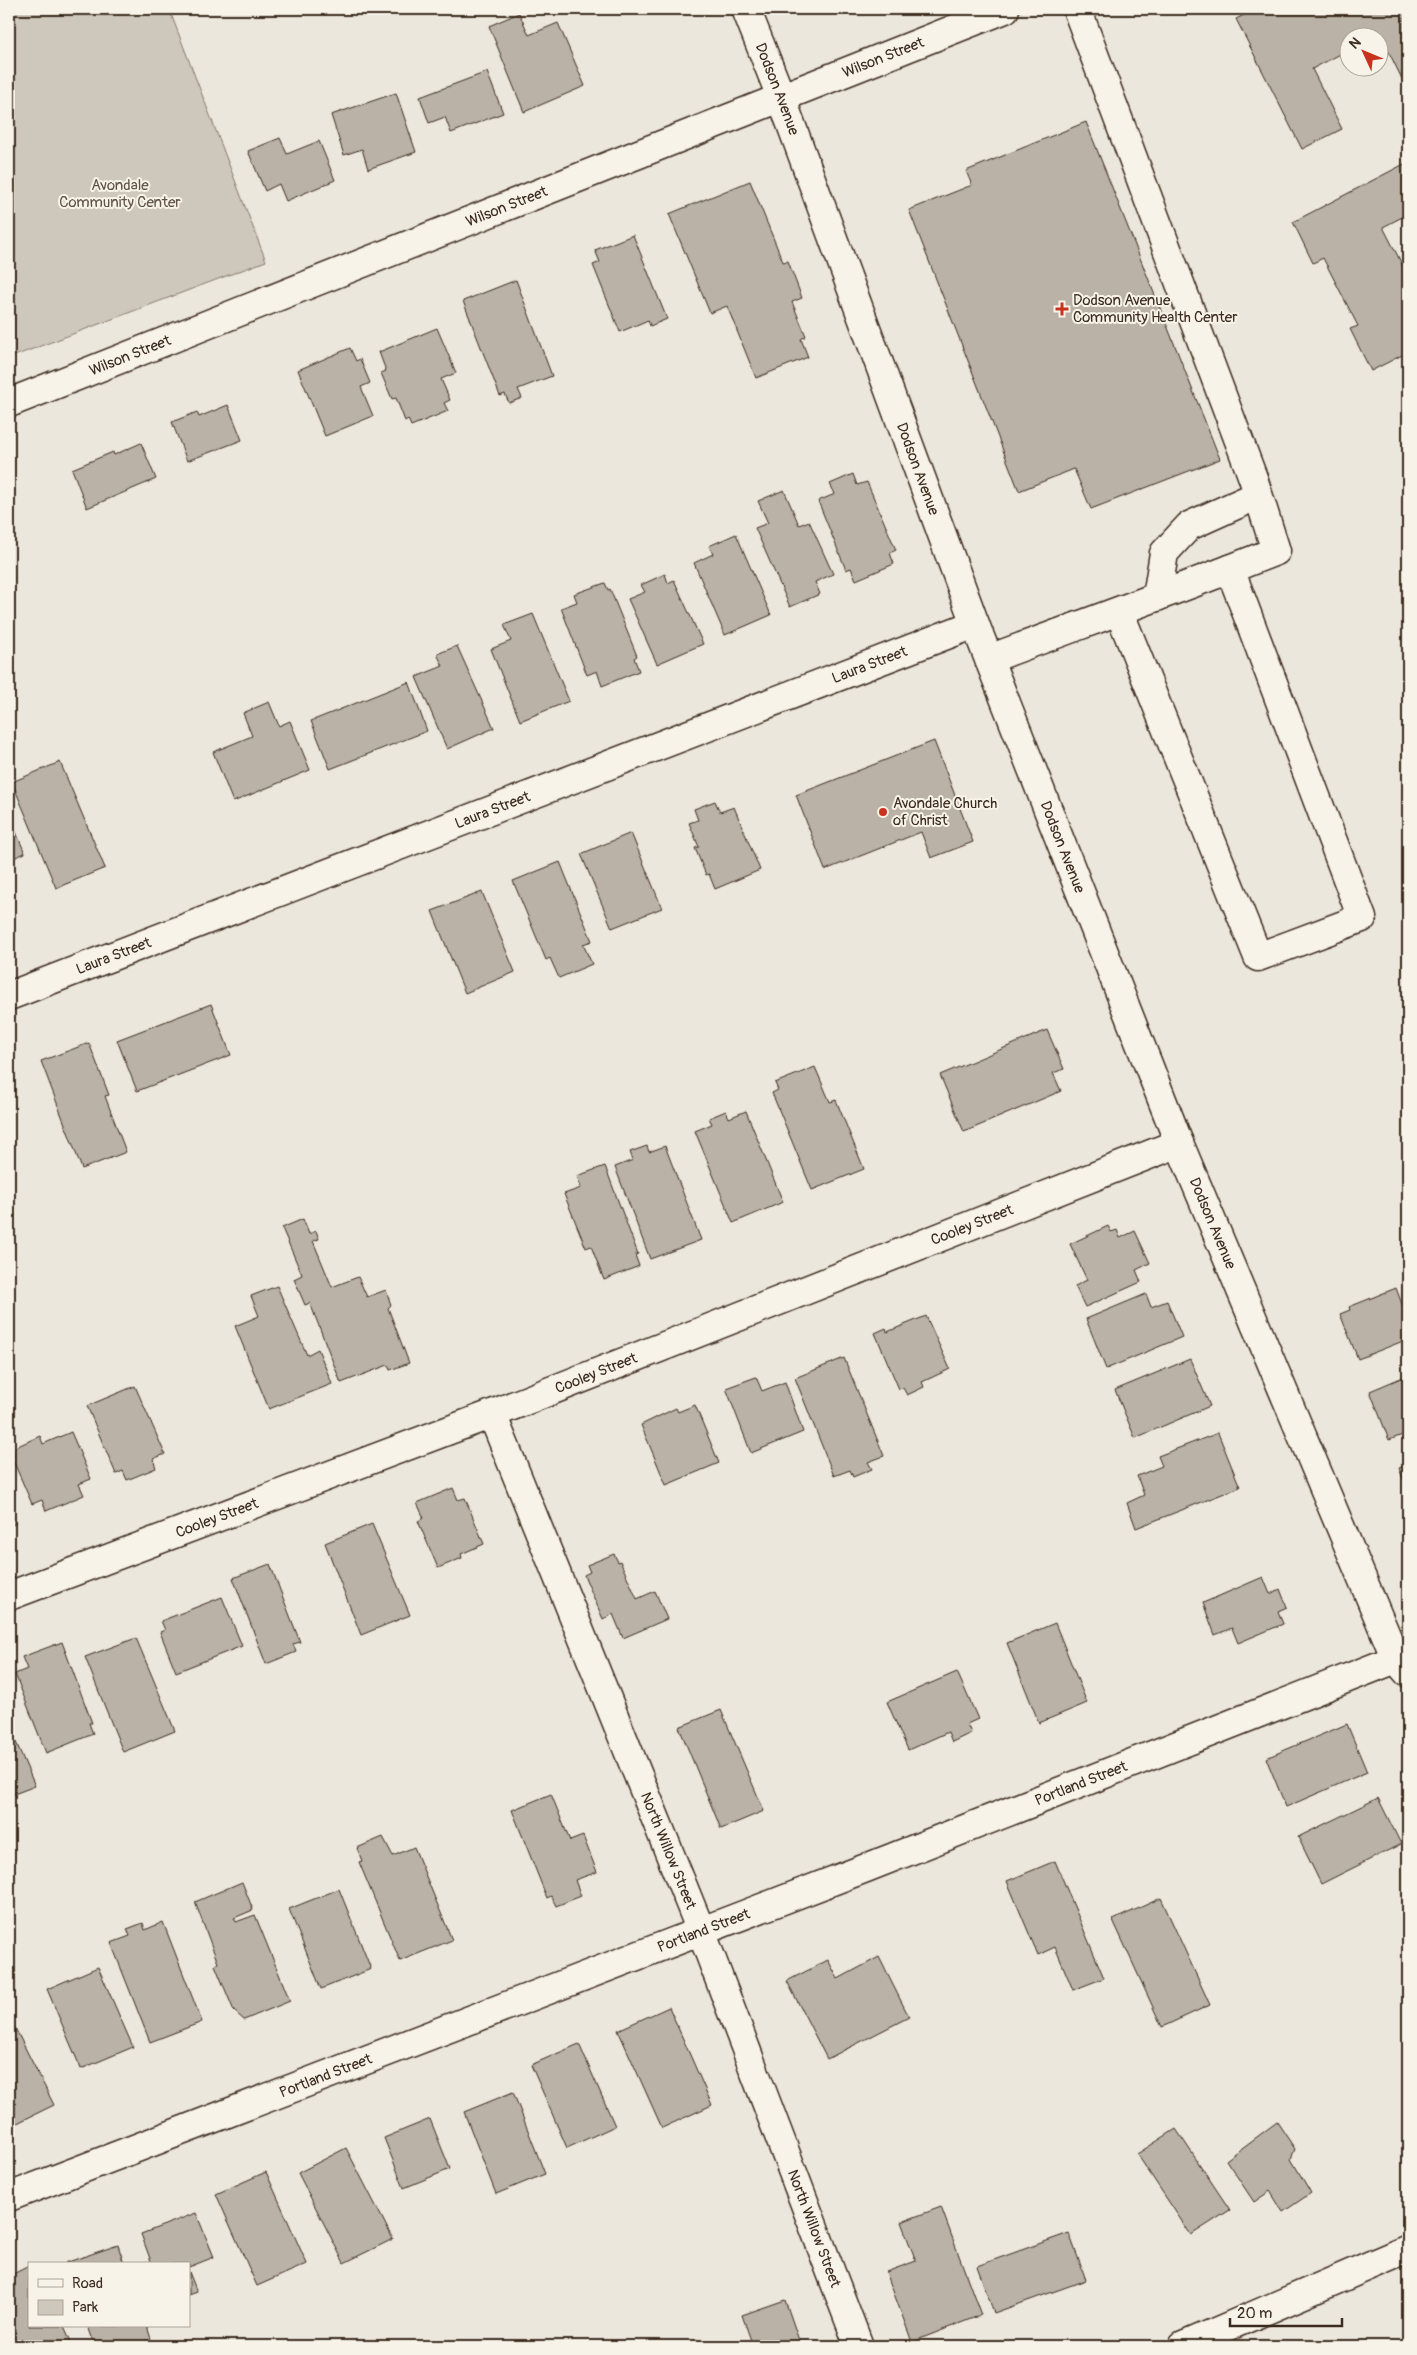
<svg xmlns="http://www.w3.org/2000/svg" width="1417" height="2355" viewBox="0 0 1417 2355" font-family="Pangolin,sans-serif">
	<rect width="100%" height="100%" fill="#ece7dc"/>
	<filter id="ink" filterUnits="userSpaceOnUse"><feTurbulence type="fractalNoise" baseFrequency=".02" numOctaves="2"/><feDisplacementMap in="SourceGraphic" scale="10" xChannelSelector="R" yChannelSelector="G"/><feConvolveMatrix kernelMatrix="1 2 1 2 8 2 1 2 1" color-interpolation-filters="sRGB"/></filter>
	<g filter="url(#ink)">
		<path fill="#cec8bc" stroke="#84796d" d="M9,9H183L171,14L266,261L9,358Z"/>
		<g fill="#bab2a7" stroke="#3b2a1e">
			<path d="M1256,9H1408V91L1380,34L1373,38H1350V49L1312,69L1342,129L1302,149L1236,19Z"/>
			<path d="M519,13L529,35L558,23L585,86L524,112L489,26Z"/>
			<path d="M487,72L503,113L451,133L445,117L429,123L420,97Z"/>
			<path d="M396,93L416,152L368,169L362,149L344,155L331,115Z"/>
			<path d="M1086,122L1220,459L1091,509L1074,469L1019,491L909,210L972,185L966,171Z"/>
			<path d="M280,138L287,154L319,141L335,180L286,201L279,184L265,191L248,151Z"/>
			<path d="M1408,162V214L1383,227L1408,276V352L1371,371L1350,329L1358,326L1323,258L1313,263L1293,222Z"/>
			<path d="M750,181L783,262L788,261L802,298L792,302L806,336L801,339L808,357L756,378L727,306L710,313L669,214Z"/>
			<path d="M633,235L667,319L650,326L648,320L620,332L593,265L600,262L595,250Z"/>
			<path d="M516,280L552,376L518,389L522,398L509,403L505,394L500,396L463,301Z"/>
			<path d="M437,328L456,373L441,379L450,400L444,403L448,411L411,426L408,419L405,421L396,398L392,399L381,373L386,371L379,352Z"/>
			<path d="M350,348L356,361L360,359L370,383L361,387L373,416L325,436L298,370Z"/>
			<path d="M228,405L242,440L187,461L172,422L197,412L199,417Z"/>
			<path d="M141,443L156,479L87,508L72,469L113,452L114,455Z"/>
			<path d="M853,474L857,485L867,482L896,550L890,553L894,564L856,580L851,568L846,570L818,501L835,494L830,484Z"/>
			<path d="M784,490L799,525L809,521L833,574L815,582L820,594L790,607L755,528L768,523L758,501Z"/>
			<path d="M736,534L771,615L725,635L694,563L713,554L709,546Z"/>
			<path d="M665,574L668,583L674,580L703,644L657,664L628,599L645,592L641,585Z"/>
			<path d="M605,583L608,590L610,589L637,656L634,658L639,671L602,686L597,671L587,675L561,608L577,602L574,594Z"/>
			<path d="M533,614L569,701L520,721L491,649L511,641L504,625Z"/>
			<path d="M457,646L494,728L447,749L416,677L443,666L437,654Z"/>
			<path d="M409,682L427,731L330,769L311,721Z"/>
			<path d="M269,702L279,726L290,721L310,770L233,802L213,752L252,736L243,713Z"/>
			<path d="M934,741L973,842L931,858L921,832L825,870L796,795Z"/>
			<path d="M60,762L105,868L56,888L12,782Z"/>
			<path d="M715,801L720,812L734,807L760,870L715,889L709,874L706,875L695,848L699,847L689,823L698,820L694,809Z"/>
			<path d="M9,816L25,853L9,860Z"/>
			<path d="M631,833L662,908L612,928L581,854Z"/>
			<path d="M560,862L592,941L583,944L592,964L559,978L550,958L546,960L513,881Z"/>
			<path d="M482,892L515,972L465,993L432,911Z"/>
			<path d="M211,1004L231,1055L137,1091L117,1040Z"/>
			<path d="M1047,1030L1064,1069L1053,1073L1061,1091L964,1132L940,1075Z"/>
			<path d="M89,1043L109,1095L105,1096L126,1152L82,1169L41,1061Z"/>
			<path d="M815,1067L830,1102L836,1100L864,1169L812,1190L772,1093L778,1090L775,1083Z"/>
			<path d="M726,1111L729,1118L746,1111L783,1202L733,1223L695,1131L712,1124L709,1118Z"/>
			<path d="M647,1146L649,1152L665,1146L701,1240L650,1259L615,1167L633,1160L630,1152Z"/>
			<path d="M605,1166L638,1254L635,1255L639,1266L604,1280L591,1246L586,1248L564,1194L581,1188L577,1176Z"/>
			<path d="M303,1219L309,1234L316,1231L319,1239L313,1241L332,1287L358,1277L367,1297L386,1290L391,1305L388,1308L409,1363L390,1370L388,1365L341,1383L310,1303L305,1305L294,1279L302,1275L282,1228Z"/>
			<path d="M1108,1226L1111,1232L1117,1230L1120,1238L1135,1231L1150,1263L1136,1270L1141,1282L1085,1307L1075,1286L1087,1280L1070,1244Z"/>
			<path d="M277,1286L307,1355L318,1349L332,1384L269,1409L235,1326L259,1316L251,1296Z"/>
			<path d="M1396,1288L1408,1320V1339L1358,1359L1340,1314L1350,1310L1349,1307Z"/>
			<path d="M1146,1294L1151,1307L1167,1301L1182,1337L1106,1369L1086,1319Z"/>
			<path d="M926,1316L950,1369L922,1382L924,1387L907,1395L903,1388L899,1389L875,1333L886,1328L887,1332Z"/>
			<path d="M844,1358L884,1456L868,1462L872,1469L853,1477L850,1470L834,1476L795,1378Z"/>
			<path d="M1190,1359L1210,1406L1135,1438L1115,1390Z"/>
			<path d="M1408,1375V1433L1389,1440L1370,1391Z"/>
			<path d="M756,1377L762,1391L785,1382L803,1432L751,1453L726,1388Z"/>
			<path d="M135,1386L165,1454L153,1459L156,1468L127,1480L123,1471L116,1474L87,1406Z"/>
			<path d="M695,1405L719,1463L666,1485L641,1425L676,1408L678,1412Z"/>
			<path d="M71,1432L91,1479L79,1484L84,1495L46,1511L42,1500L32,1504L12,1458L14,1457L11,1449L40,1436L43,1444Z"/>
			<path d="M1218,1433L1240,1487L1136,1528L1127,1503L1144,1495L1137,1476L1162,1466L1158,1456Z"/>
			<path d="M1408,1465V1492L1399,1468Z"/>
			<path d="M453,1488L458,1500L465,1498L484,1544L461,1554L462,1558L438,1568L418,1521L424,1518L417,1503Z"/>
			<path d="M9,1501L15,1524L9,1526Z"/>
			<path d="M372,1524L410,1615L361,1635L325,1543Z"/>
			<path d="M614,1554L618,1562L620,1561L637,1599L655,1591L667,1619L623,1638L613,1614L603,1619L584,1575L590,1572L587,1565Z"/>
			<path d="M270,1564L300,1642L293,1644L296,1652L266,1664L233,1578Z"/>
			<path d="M1263,1577L1270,1594L1280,1589L1287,1607L1278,1611L1283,1624L1238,1643L1232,1628L1215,1635L1203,1603Z"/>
			<path d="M222,1597L242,1646L176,1672L160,1632L165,1630L161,1621Z"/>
			<path d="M1055,1623L1087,1703L1039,1723L1007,1643Z"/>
			<path d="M136,1638L175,1731L123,1752L85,1657Z"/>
			<path d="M62,1642L92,1723H89L93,1734L46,1753L15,1674L27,1669L22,1657Z"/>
			<path d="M957,1672L978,1719L967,1724L971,1733L952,1742L948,1732L908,1750L887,1702Z"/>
			<path d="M721,1710L764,1811L721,1829L679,1727Z"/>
			<path d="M1347,1724L1367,1772L1286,1807L1266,1758Z"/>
			<path d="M9,1726L35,1786L9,1796Z"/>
			<path d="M551,1794L570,1841L583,1836L597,1872L575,1880L581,1896L556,1906L551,1896L547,1898L512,1810Z"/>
			<path d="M1378,1798L1401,1844L1321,1884L1298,1837Z"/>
			<path d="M383,1837L393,1856L414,1847L452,1940L400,1961L359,1862L362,1861L357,1848Z"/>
			<path d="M1055,1861L1104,1978L1073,1990L1055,1947L1038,1955L1007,1881Z"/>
			<path d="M242,1882L253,1910L234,1918L236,1922L255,1915L290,2001L244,2020L234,2011L215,1965L218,1963L195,1902Z"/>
			<path d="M339,1889L371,1969L321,1989L289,1909Z"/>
			<path d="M1161,1898L1210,2005L1162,2027L1113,1920Z"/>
			<path d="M163,1922L202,2022L150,2042L111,1943L130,1936L127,1929L143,1923L145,1930Z"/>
			<path d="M879,1957L909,2017L827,2059L787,1981L828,1960L838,1979Z"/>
			<path d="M98,1967L133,2047L81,2069L47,1989Z"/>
			<path d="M669,2007L712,2105L662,2128L618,2030Z"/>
			<path d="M9,2016L54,2105L9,2127Z"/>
			<path d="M579,2044L615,2126L567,2148L531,2065Z"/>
			<path d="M513,2092L545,2174L496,2194L464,2112Z"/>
			<path d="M430,2119L450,2169L404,2188L384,2138Z"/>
			<path d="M1277,2122L1295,2149L1291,2159L1311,2193L1283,2212L1270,2191L1254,2202L1226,2160Z"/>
			<path d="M1176,2129L1230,2210L1191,2235L1137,2154Z"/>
			<path d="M346,2148L393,2239L344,2263L298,2173Z"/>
			<path d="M266,2172L307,2264L257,2286L216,2194Z"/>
			<path d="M941,2207L981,2315L912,2342L886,2272L916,2261L901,2222Z"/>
			<path d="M196,2213L214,2257L189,2267V2264H152L141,2234Z"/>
			<path d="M1069,2233L1086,2280L994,2313L977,2266Z"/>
			<path d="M118,2245L124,2264L65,2263Z"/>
			<path d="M29,2266V2326H64L73,2346H11L9,2340V2276Z"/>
			<path d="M189,2272L197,2292L189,2295Z"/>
			<path d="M785,2300L801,2346H753L742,2315Z"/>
			<path d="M88,2326H147L151,2339L131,2346H95Z"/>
		</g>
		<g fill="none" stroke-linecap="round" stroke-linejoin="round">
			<defs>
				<g id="minor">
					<path d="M1077,9L1253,478L1276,551L1230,569"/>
					<path id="s1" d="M9,403L1005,9"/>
					<path d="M1157,597L1164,553L1189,526L1258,495"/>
					<path d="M989,659C1069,629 1150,600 1230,569L1362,918L1258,957L1119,611"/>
					<path id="s2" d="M9,996L975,624"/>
					<path id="s3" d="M492,1414L701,1931L859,2346"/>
					<path id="s4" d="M9,1596L492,1414L1179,1143"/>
					<path id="s5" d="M9,2197L866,1868L1396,1659"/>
					<path d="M1183,2346L1408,2249"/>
				</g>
				<g id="major">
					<path id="s6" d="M746,9L781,97L975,624L1179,1143L1396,1659L1408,1673"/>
				</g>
			</defs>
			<use href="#minor" stroke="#3b2a1e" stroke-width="31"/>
			<use href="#major" stroke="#3b2a1e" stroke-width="31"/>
			<use href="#minor" stroke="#f7f3e8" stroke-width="28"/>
			<use href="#major" stroke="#f7f3e8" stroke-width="28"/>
		</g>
	</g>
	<g fill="#c8321e" stroke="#f7f3e8" stroke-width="2">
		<path d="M1059.5 301.5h5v5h5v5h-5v5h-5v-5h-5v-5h5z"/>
		<circle cx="883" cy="812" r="5"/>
	</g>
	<g text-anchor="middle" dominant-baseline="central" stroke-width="4" stroke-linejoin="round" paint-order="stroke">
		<g font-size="15" fill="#3b2a1e" stroke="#f7f3e8">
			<text stroke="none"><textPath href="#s1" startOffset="940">Wilson Street</textPath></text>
			<text stroke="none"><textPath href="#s6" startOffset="86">Dodson Avenue</textPath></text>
			<text stroke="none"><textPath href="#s1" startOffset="535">Wilson Street</textPath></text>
			<text stroke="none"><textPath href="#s1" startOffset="130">Wilson Street</textPath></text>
			<text stroke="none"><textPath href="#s6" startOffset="491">Dodson Avenue</textPath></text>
			<text stroke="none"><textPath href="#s2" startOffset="922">Laura Street</textPath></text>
			<text stroke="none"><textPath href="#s2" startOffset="518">Laura Street</textPath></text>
			<text stroke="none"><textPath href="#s6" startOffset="896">Dodson Avenue</textPath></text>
			<text stroke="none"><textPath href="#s2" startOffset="112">Laura Street</textPath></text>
			<text stroke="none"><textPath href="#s6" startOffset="1301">Dodson Avenue</textPath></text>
			<text stroke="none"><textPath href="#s4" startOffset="1032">Cooley Street</textPath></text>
			<text stroke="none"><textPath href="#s4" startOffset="628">Cooley Street</textPath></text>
			<text stroke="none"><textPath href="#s4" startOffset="222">Cooley Street</textPath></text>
			<text stroke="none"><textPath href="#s5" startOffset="1149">Portland Street</textPath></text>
			<text stroke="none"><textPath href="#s3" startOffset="471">North Willow Street</textPath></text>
			<text stroke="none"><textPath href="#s5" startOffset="744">Portland Street</textPath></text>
			<text stroke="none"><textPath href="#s5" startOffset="339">Portland Street</textPath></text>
			<text stroke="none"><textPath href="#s3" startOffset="876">North Willow Street</textPath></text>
		</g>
		<g font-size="15" fill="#605246" stroke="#f7f3e8">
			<text x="120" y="185">Avondale<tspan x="120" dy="17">Community Center</tspan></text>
		</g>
		<g font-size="15" fill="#3b2a1e" stroke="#f7f3e8" text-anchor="start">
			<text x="1073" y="300">Dodson Avenue<tspan x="1073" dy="17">Community Health Center</tspan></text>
			<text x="893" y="803">Avondale Church<tspan x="893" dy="17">of Christ</tspan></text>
		</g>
	</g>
	<rect width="1417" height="2355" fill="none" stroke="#f7f3e8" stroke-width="30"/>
	<rect x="15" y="15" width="1387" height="2325" fill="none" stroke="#3b2a1e" stroke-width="2" filter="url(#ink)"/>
	<rect x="28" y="2262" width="162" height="65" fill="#f7f3e8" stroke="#aca397"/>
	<rect x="38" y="2279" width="25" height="8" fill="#f7f3e8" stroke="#aca397"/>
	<text x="72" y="2288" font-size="15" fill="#3b2a1e">Road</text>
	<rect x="38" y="2300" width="25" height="15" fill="#cec8bc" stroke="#aca397"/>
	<text x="72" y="2312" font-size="15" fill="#3b2a1e">Park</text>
	<g transform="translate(1364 52) rotate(314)"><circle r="24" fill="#f7f3e8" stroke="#aca397"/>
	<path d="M0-4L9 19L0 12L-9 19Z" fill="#c8321e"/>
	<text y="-8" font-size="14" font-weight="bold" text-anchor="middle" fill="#3b2a1e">N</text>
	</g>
	<path d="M1230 2318v8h112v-8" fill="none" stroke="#3b2a1e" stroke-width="2.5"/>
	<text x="1237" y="2318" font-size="15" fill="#3b2a1e" stroke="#f7f3e8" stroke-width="4" paint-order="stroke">20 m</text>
</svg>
